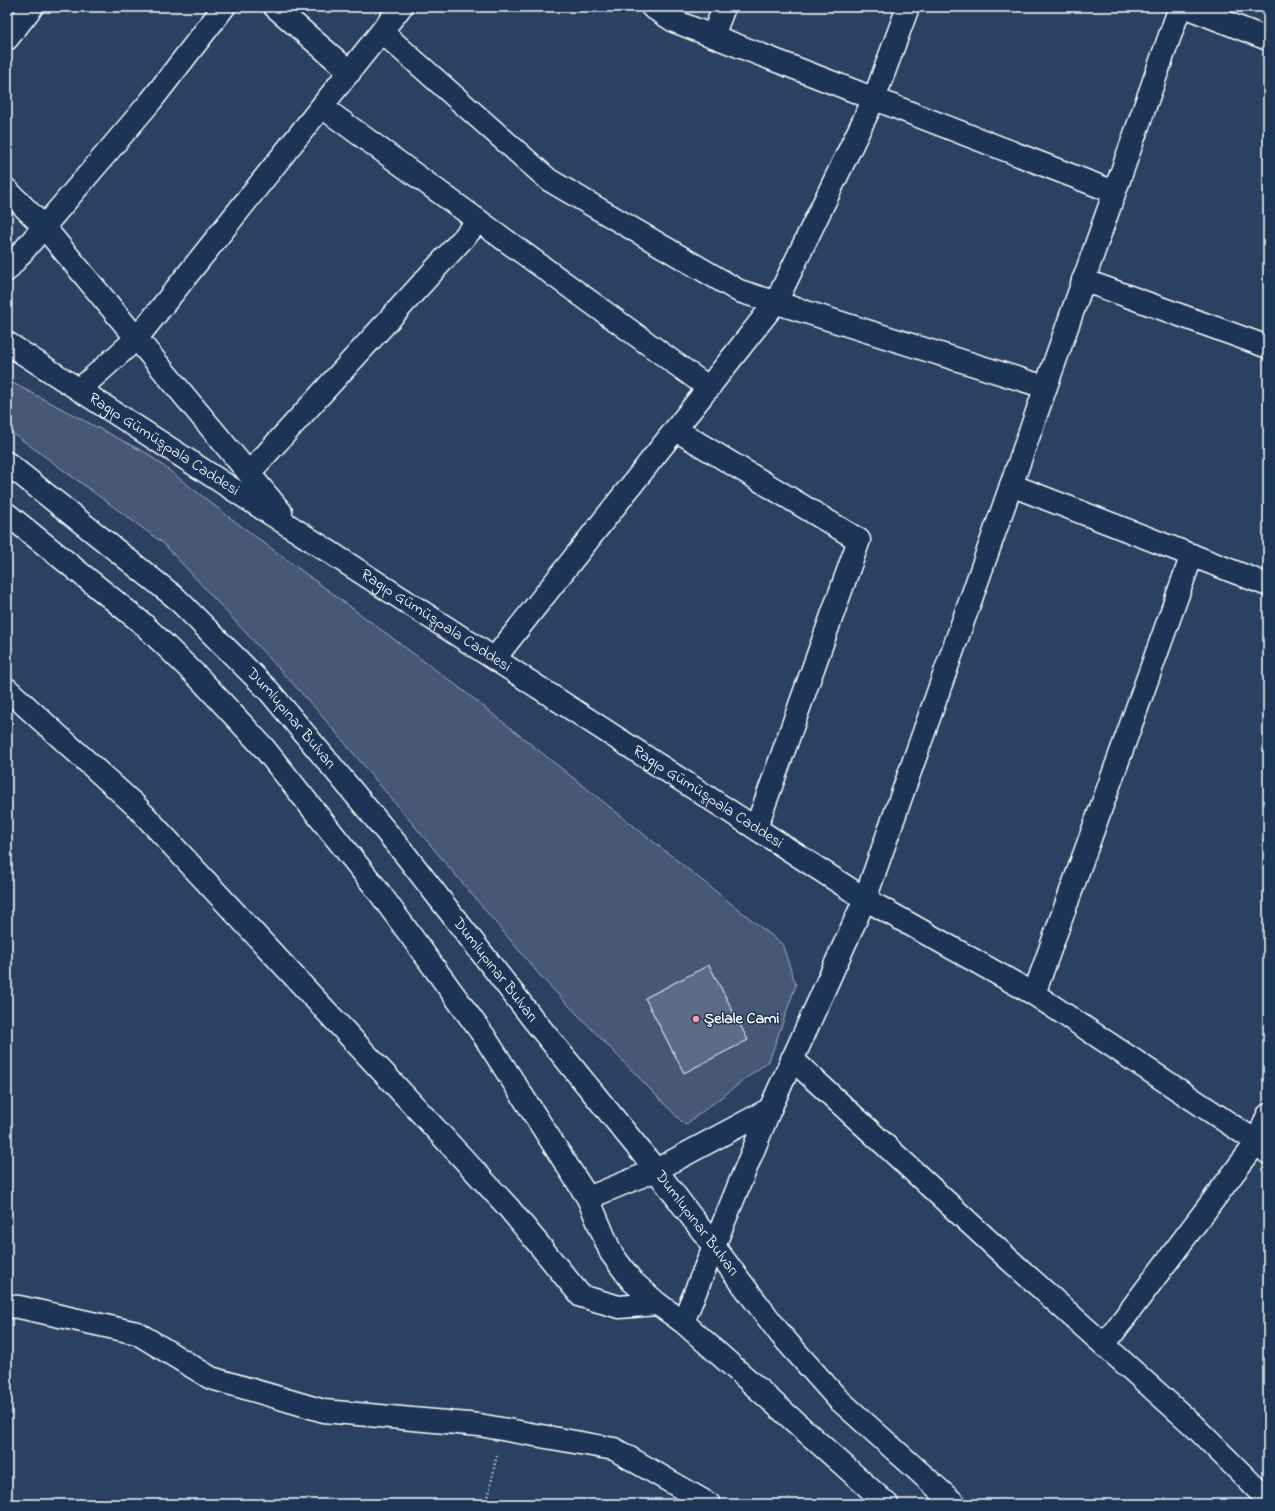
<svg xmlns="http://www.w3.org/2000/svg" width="1275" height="1511" viewBox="0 0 1275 1511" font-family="'Indie Flower',sans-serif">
	<rect width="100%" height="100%" fill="#2a4161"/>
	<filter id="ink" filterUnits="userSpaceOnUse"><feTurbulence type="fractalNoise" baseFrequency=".025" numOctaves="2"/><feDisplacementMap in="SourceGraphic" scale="8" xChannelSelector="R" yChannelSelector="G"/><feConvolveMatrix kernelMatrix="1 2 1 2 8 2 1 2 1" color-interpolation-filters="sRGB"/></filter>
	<g filter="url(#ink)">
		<path fill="#465975" stroke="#a2acba" d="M7,380L148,454L229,517L464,691L782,944L796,985L769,1061L685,1125L543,979L317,710L163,543L7,429Z"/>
		<path fill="#5b6c86" stroke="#fff" d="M709,965L748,1040L684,1073L645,998Z"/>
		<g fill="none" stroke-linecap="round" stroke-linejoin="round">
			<defs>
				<g id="minor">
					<path d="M275,7L350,72"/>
					<path d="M652,7L674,21L1114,192"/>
					<path d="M1186,7L1268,39"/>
					<path d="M382,32L549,180L739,291L1045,387"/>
					<path d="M713,36L724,7"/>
					<path d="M7,39L32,7"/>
					<path d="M322,107L709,388"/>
					<path d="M7,190L44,227L281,512"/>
					<path d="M7,270L151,101L224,7"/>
					<path d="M1083,280L1268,347"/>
					<path id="s1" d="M7,343L865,899L1034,994L1257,1142L1268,1153"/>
					<path d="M80,389L137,338L401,7"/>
					<path d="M676,430L859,540L756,828"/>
					<path d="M249,473L479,221"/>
					<path d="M1011,485L1268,585"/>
					<path d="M495,658L776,302L874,99L908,7"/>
					<path d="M7,689L136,806L508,1207L581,1296L619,1307L658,1304"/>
					<path d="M1034,994L1192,555"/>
					<path d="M792,1059L1003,1254L1193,1425L1268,1500"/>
					<path d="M588,1198L656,1170L770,1109L865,899L1180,7"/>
					<path d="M7,1306L19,1307L137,1333L211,1378L324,1411L479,1425L614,1449L709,1504"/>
					<path d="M683,1322L770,1109"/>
					<path d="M1104,1345L1257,1142L1268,1115"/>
				</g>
				<g id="secondary">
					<path id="s2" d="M7,463L176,598L269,691L404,853L533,1019L656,1170L781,1335L837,1398L955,1504"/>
					<path d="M7,514L142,623L201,680L264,748L376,888L484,1036L588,1198L611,1253L632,1281L658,1304L683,1322L887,1504"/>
				</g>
			</defs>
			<use href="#minor" stroke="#fff" stroke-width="25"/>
			<use href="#secondary" stroke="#fff" stroke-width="25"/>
			<path stroke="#fff" stroke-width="2.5" stroke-dasharray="1 3" stroke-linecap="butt" d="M487,1504L497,1453"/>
			<use href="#minor" stroke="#1d3557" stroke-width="22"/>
			<use href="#secondary" stroke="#1d3557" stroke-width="22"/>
		</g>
	</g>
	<circle fill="#ff9aa2" stroke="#1d3557" stroke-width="1.5" cx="696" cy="1019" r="4"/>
	<g text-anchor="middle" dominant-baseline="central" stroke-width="3" stroke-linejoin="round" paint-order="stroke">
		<g font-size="16" fill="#fff" stroke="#1d3557">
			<text stroke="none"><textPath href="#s1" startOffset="187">Ragıp Gümüşpala Caddesi</textPath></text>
			<text stroke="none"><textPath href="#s1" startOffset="511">Ragıp Gümüşpala Caddesi</textPath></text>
			<text stroke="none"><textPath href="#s2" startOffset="383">Dumlupınar Bulvarı</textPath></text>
			<text stroke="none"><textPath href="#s1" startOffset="835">Ragıp Gümüşpala Caddesi</textPath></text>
			<text stroke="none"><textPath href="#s2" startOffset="707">Dumlupınar Bulvarı</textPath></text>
			<text stroke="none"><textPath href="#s2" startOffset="1031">Dumlupınar Bulvarı</textPath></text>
		</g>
		<g font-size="16" font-weight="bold" fill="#fff" stroke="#1d3557" text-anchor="start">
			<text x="704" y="1019">Şelale Cami</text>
		</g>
	</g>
	<rect width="1275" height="1511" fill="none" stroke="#1d3557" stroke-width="24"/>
	<rect x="12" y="12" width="1251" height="1487" fill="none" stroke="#fff" stroke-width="1.5" filter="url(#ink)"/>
</svg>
